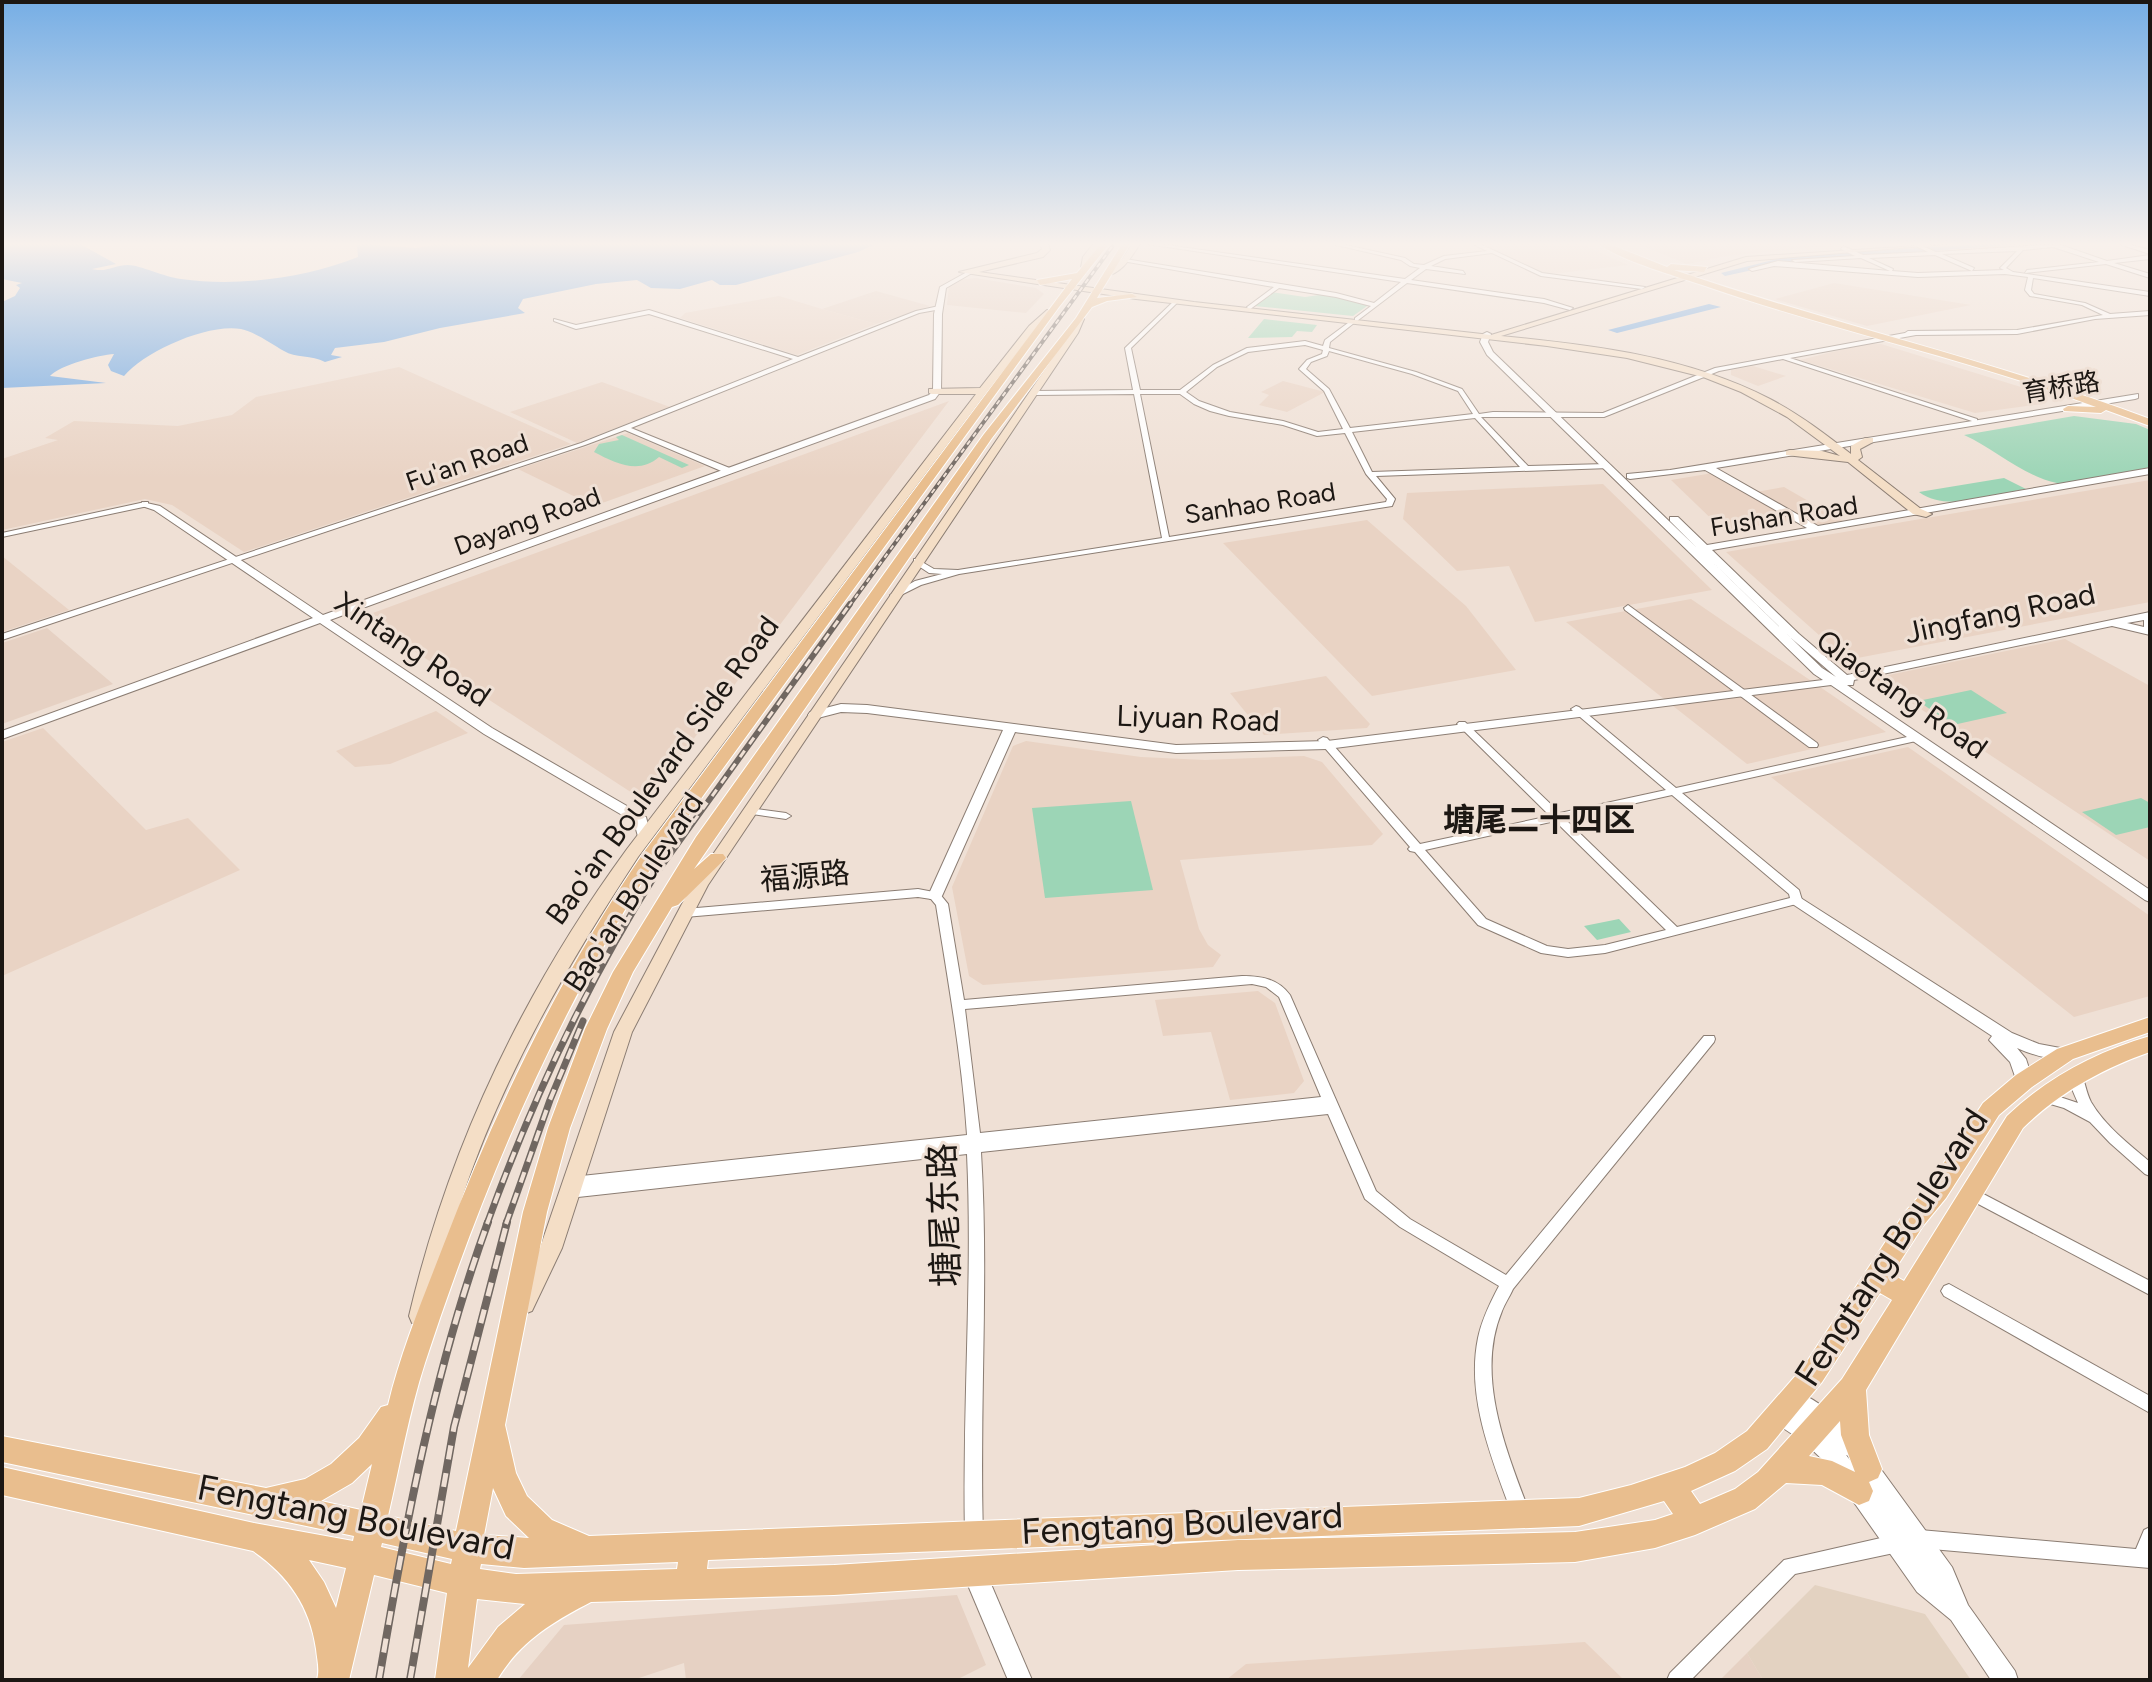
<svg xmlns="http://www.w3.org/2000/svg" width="2152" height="1682" viewBox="0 0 2152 1682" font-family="Figtree,'Noto Sans SC',sans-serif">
	<rect width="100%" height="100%" fill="#efe0d5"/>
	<g fill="#e6d1c3">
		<path d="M976,278L1036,288L1044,294L1026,313L947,305L949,285L957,280Z"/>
		<path d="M876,291L930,306L876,324L822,309Z"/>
		<path d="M47,628L113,684L2,724V643Z"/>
		<path d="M957,1595L986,1665L956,1680H686L684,1663L633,1680H518L564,1625Z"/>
		<path d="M1747,1653L1763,1680H1720Z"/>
	</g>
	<g fill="#e9d3c4">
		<path d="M1482,244H1581L1628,265L1543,275Z"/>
		<path d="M1638,244H1842L1727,256L1687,264Z"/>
		<path d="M1834,283L1971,305L1867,326L1775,299Z"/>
		<path d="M779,296L822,309L876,324L797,355L680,318L685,313Z"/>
		<path d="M1864,344H1881L2037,392L2042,404L1975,413L1800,360Z"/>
		<path d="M1753,366L1786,376L1758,386L1731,375V370Z"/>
		<path d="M399,367L571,444L244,552L172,505L145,499L2,530V459L58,440L45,438L74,421L178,426L232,415L256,397Z"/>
		<path d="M1283,381L1325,392L1287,412L1259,405L1269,395L1261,392Z"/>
		<path d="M602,382L670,407L577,443L510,412Z"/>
		<path d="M949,401L646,802L362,617Z"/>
		<path d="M628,433L705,466L594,506L518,469Z"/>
		<path d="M1713,473L1795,520L1724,531L1671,480Z"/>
		<path d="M2150,480V602L1847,660L1726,552Z"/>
		<path d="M1603,484L1712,590L1535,622L1509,566L1457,571L1403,519L1407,493Z"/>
		<path d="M1784,487L1843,521L1814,526L1756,492Z"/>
		<path d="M1367,520L1466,606L1516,670L1372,696L1223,543Z"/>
		<path d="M2,556L69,610L2,632Z"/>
		<path d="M1691,599L1886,732L1747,764L1566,622Z"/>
		<path d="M2065,639L2150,686V861L1874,678Z"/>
		<path d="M1326,676L1370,724L1367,728L1264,735L1230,693Z"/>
		<path d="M436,711L468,733L390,764L355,767L336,751Z"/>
		<path d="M43,728L146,830L188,818L240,870L2,976V742Z"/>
		<path d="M1026,741L1141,757L1205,760L1304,756L1322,762L1383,834L1372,845L1180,860L1199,929L1208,945L1221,955L1213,967L983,985L969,976L952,887L1013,746Z"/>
		<path d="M1908,747L2150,916V996L2074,1017L1771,777Z"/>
		<path d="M1258,991L1275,1003L1304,1081L1294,1093L1230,1100L1211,1032L1163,1036L1155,1000Z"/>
		<path d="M1585,1642L1624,1680H1226L1246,1664Z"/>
	</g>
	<path fill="#e3d2c1" d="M1815,1585L1925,1614L1971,1680H1763L1747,1653Z"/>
	<g fill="#9cd5b6">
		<path d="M1271,292L1305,297L1326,294L1370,304L1353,316L1254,306Z"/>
		<path d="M1264,319L1317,325L1312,332L1297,331L1292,337L1248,338Z"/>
		<path d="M2074,416L2136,424L2150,430V467C2131,471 2073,486 2057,483C2023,476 1995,449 1964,435Z"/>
		<path d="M622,435L689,465L682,468L659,457C639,475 615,463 594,452L599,444L619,440L616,437Z"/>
		<path d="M2004,478L2026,489C1994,494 1947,513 1919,492Z"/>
		<path d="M1971,690L2007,713L1953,725L1918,701Z"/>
		<path d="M2141,798L2150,803V827L2116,835L2082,812Z"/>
		<path d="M1131,801L1153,890L1045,898L1032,808Z"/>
		<path d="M1619,919L1631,932L1597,940L1584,926Z"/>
	</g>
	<g fill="#6ca5e1">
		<path d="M2,244H80L116,264L92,269C106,273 115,265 128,265C140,265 164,277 181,279C238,287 305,278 358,257L357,245L363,244L416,248L439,244H875L858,252L736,285H720L712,280L680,289L651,288L637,280L596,284L523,299L518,308L525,313L440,328L384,342L335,348L331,355L342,357L325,362C312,355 295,358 284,351C272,344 255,332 241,329C207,323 144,352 124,376L111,371L108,365L114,354C99,355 60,365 50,376L106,383L2,388V302L15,296L20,288L16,285L22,283L2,279Z"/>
		<path d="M1709,304L1721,307L1617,333L1608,330Z"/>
	</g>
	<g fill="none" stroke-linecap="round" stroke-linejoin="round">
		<path fill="#6ca5e1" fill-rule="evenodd" d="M1982,244H2022L1789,262L1725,276L1721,273L1789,256Z"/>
		<defs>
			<g id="minor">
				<path d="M1147,244H1160L1405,279L1420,268L1410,266L1401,260L1332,244H1341L1405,258L1414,264L1424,265L1444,256L1487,251L1473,244H1480L1542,273L1645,287L1642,289L1541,276L1492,253L1445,259L1431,266L1463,271L1465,274L1426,269L1411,280L1544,299L1573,308L1570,310L1544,303L1407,283L1357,321L1355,320V318L1371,306L1336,297L1279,288L1249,310L1247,307L1274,287L1122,261L1125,259L1336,293L1374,303L1401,282Z"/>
				<path d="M1912,244H1918L1936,252L2058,244L2107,261L2150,255V259L2114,263L2150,274V278L2106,264L2025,273L2027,270L2099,262L2053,247L2023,250L2006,268L2013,272L2150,292V296L2033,278L2031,290L2034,294L2085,303L2110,314L2150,311V315L2095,319L2017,334L1916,335L1790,358L1977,419V421L1975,422L1783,359L1719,371L1604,417H1481L1528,466L1607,464L1611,466L1610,468L1376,476L1395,499L1392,506L959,574L921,585L897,597L894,598L890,595L915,581L942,574L929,573L914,563V559H917L934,569L958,570L1162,538L1134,394L1035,395L1032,393L1035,391L1133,390L1125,348L1175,300L1177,303L1131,348L1140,390H1180L1213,365L1247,348L1305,341L1323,346L1325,340L1352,320L1355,322L1354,323L1330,342L1329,348L1416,372L1462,389L1479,414L1493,412L1603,413L1715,368L1905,333L1908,331L2017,330L2103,315L2082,305L2030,296L2025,290L2028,277L2005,274L1918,277L1774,266L1752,271L1749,269L1778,261L1890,271L1861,258L1795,262L1792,260L1855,256L1841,249L1843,246L1863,255L1928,252ZM2017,251L2000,268L2004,270L1918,273L1892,271L1893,269L1869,258L1935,255L1972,271L1974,268L1942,254ZM1305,345L1323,350L1322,354L1307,360L1299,369L1324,391L1343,429L1318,432L1283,421L1230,412L1199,401L1186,392L1217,367L1248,352ZM1329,351L1412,374L1458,391L1473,414L1350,428L1329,389L1306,369L1311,362L1327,356ZM1140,394H1180L1194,404L1210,411L1229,416L1283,425L1317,436L1345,433L1366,474L1387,499L1386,502L1169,537ZM1475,418L1520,467L1372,472L1352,432Z"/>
				<path d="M2119,244H2127L2150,250V254Z"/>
				<path d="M939,306L941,309L919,313L631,428L732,469V473H726L625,430L585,445L2,640V634L581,443L793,359L649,314L576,329L554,321V319L576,325L649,310L798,357L916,311Z"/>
				<path d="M145,502H148V506L2,537V533Z"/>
				<path d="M1628,605L1817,743L1818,745L1817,747H1809L1625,610L1624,608Z"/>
				<path d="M1576,706L1579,707L1676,788L1916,735L1921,738L1916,741L1682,793L1799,890L1802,900L1800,903L1605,953L1568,957L1541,953L1478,925L1415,852L1410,851L1408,849L1410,847L1318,740L1323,737L1327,738L1420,844L1550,816L1459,726L1457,724L1459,722H1465L1560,813L1666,790L1573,711L1571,709ZM1672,795L1789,894L1790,898L1677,927L1565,819ZM1555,821L1666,930L1605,945L1568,949L1547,946L1486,919L1425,850Z"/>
				<path d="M749,808L786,813L791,816L786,819L745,813L744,811L745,809Z"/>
				<path d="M918,889L939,893L948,904L964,1000L1242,976C1262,976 1278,979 1290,995L1376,1191L1410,1219L1506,1275L1704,1036H1714L1715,1039L1714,1042L1513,1289C1510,1296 1505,1303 1502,1311C1475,1375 1506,1450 1529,1511L1526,1517L1520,1520L1514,1517L1511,1511C1491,1457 1466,1396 1478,1338C1482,1319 1490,1303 1499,1286L1400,1227L1365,1199L1328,1114L981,1152C989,1280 979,1408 983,1535L980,1541L974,1544L968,1541L965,1535C962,1408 973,1281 967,1154L569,1198L564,1196L562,1192L564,1188L567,1187L565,1183L567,1179L572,1177L967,1135C962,1058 948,981 936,905L931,899L918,897L685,917L679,913L685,909ZM1252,984L1266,987L1279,997L1321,1097L980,1133L965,1009Z"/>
				<path d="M2076,1070L2081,1072C2085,1082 2086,1092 2091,1102C2105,1126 2129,1144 2150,1162V1176L2145,1174L2110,1143L2090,1122L2064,1108L2040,1101L2038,1097L2040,1093L2045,1092L2078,1103C2074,1093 2067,1081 2071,1072Z"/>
				<path d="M1970,1187L2150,1281V1295L1965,1197L1963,1193L1965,1189Z"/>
				<path d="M1949,1284L2150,1396V1413L1944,1296L1941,1291L1944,1286Z"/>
				<path d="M2150,1527V1568L1920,1548L1914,1545L1911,1539L1914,1533L1920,1530L2136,1549L2144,1530Z"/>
				<path d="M1894,1535L1900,1538L1903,1544L1900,1550L1894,1553L1795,1574L1691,1680H1667L1670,1673L1784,1560Z"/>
			</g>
			<g id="tertiary">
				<path d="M1921,244H1929L1930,245L1927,247Z"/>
				<path d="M967,272L972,273L946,288L942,314L941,391L935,399L330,620L492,728L646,817L651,837L649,840H639L634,822L484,734L320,623L2,739V731L313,618L154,510L142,506V502L160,506L323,615L929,395L933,391L934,314L940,287Z"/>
				<path d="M1487,332L1491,334L1488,342L1493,352L1696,547L1670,521V517H1678L1707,545L1807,528L1705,470L1630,479L1627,478V474L1670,470L2138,394V398L2135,399L1716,468L1818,526L2150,468V474L1712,550L1799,634L1847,675L2150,612V635L2112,626L1854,680L1853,685H1847L2150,890V902L2145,900L1831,685L1327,749L1176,753L1015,732L942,896L940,899H930L928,896L1003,730L867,713L841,712L814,719L810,718L808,715L810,712L841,704L867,705L1176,745L1327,741L1823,680L1814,674L1487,355L1480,342L1483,334ZM1702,552L1791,638L1836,677L1822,668ZM2144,620V627L2127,623Z"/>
				<path d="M1796,895L2012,1033L2039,1044L2071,1050L2073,1054L2071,1058C2054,1062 2033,1055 2017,1048L2026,1059L2033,1081L2030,1085L2024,1087L2018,1085L2010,1062L1989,1040L1992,1036L1791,903L1789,900Z"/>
				<path d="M1794,1390C1816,1399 1853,1426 1863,1447L1860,1454L1852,1457L1846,1455L1853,1464L1856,1457L1864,1454L1872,1457L1952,1567L1968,1605L2015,1671L2018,1680H1991L1951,1620L1917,1592L1827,1464L1804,1442L1774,1422L1771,1415L1774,1408L1782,1405L1787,1407L1783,1400L1787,1393Z"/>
				<path d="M974,1559L982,1563L1032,1680H1008L962,1571L966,1563Z"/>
			</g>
			<g id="secondary">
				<path d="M1040,244H1048L1050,250L1043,257L979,272L1194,302L1491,335L1746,257L1947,244L1747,261L1501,336C1592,345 1687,356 1770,399C1799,414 1825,434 1851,454V446L1865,438H1873V442L1860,449L1862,457L1858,460L1921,509L1932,514L1926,517L1913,514L1848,462L1786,455V451L1790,450L1822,451L1840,456L1787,417L1741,392L1703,377L1627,358L1547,346L1136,299L959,272L1037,253L1042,249Z"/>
				<path d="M1093,244H1101L1091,257L1086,273H1080L1083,257Z"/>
				<path d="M1132,244H1140C1131,257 1122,274 1105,276V272L1122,259Z"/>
				<path d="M1047,310L1054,312L1035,330L983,397L638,857C569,962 505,1072 464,1192C450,1233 441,1274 431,1316L428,1323L420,1326L412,1323L409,1316C449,1146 524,990 627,849C667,796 708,744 748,691C824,592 900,493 976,394H932L929,393V389L980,388L1029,326Z"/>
				<path d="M1080,316L1084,319L1078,333L708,885L632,1032L562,1248L532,1311L524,1314L516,1311L513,1304L540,1248L614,1032L692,885L1070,333L1076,319Z"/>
			</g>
			<g id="primary">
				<path d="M1101,244H1109L1059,307L657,859C555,1014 483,1186 425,1363C409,1412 400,1465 388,1516L456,1531L523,1212L548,1128L585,1029L613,972L696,837L984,434L1076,318L1122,244H1130L1097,298L1132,294L1137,297L1107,301L1092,307L992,438L694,869L711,854H723L726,858L678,905L672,907L633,972L607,1029L570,1128L547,1212L505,1425L516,1473L527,1496L552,1520L589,1536L1579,1498L1631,1485L1685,1467L1715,1453L1747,1431L1804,1366L1905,1212L1930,1184L1983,1103L2016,1075L2057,1049L2150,1017V1032L2073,1059L2032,1087L1999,1115L1946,1198L1923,1226L1892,1274L1904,1281L2007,1116C2048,1077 2096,1052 2150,1036V1052C2102,1069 2060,1092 2023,1128L1866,1390L1869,1435L1882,1469L1878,1478L1869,1482L1873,1491L1869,1501L1859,1505L1822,1485L1786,1483L1755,1509L1695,1535L1655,1548L1575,1562L1238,1570L834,1595L591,1602C553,1622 520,1641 497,1680H435L447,1593L374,1575L349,1680H317C320,1669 317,1660 316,1649C310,1606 288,1575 253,1551L2,1495V1467L254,1523L353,1541L354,1536L2,1462V1436L266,1488L305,1479L331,1464L359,1438L381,1407L388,1405C401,1351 422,1301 442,1249C496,1108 559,977 644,852L1072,279L1040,285L1037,280L1077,273ZM1880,1293L1892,1300L1842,1379L1758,1472L1735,1489L1700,1504L1691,1491L1735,1471L1767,1449L1822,1382ZM1840,1421L1841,1435L1855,1472L1832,1461L1809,1456ZM372,1464L361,1510L321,1501L352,1483ZM493,1488L506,1516L529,1538L484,1535ZM1664,1501L1673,1514L1655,1520L1575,1532L1238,1540L834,1565L707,1569L708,1560L1579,1526ZM382,1543L452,1559L451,1564L381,1547ZM309,1560L346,1568L336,1608L324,1582ZM678,1562L677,1569L516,1574L480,1569L481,1564L524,1568ZM477,1599L525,1604L498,1627L468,1668Z"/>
				<path d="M1598,244H1609L1667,267L1671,264L1707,267L1704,272L1674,270C1832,324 1994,361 2150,419V426L2106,410L2101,413L2064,411L2063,409L2068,406L2096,407C1970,359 1838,332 1711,288C1679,277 1624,262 1598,244Z"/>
			</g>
		</defs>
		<use href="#minor" stroke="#8b7d73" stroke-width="2"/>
		<use href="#tertiary" stroke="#8b7d73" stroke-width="2"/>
		<use href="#secondary" stroke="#8b7d73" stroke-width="2"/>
		<use href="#primary" stroke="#fff" stroke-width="2"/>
		<use href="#minor" fill="#fff" fill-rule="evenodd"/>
		<use href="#tertiary" fill="#fff" fill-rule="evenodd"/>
		<use href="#secondary" fill="#f4dec6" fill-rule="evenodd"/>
		<use href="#primary" fill="#e9be8e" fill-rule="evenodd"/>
		<defs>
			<path id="rail-far3" d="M849,606L1114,244"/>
			<path id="rail-far2" d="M656,874L850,604"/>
			<g id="rail-far1">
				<path d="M487,1224C532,1100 586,984 657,872"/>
				<path d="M506,1224L550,1100L583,1021"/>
			</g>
			<g id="rail">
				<path d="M379,1680C405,1526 434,1370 488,1222"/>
				<path d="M410,1680L454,1427L507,1222"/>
			</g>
		</defs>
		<use href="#rail-far3" stroke="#706761" stroke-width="4"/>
		<use href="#rail-far2" stroke="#706761" stroke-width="6"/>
		<use href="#rail-far1" stroke="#706761" stroke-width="7"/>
		<use href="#rail" stroke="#706761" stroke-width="8"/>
		<use href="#rail-far3" stroke="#efe0d5" stroke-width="2" stroke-dasharray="5" stroke-linecap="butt"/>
		<use href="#rail-far2" stroke="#efe0d5" stroke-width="3" stroke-dasharray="8" stroke-linecap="butt"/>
		<use href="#rail-far1" stroke="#efe0d5" stroke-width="4" stroke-dasharray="11" stroke-linecap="butt"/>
		<use href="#rail" stroke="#efe0d5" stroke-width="5" stroke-dasharray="14" stroke-linecap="butt"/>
	</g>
	<linearGradient id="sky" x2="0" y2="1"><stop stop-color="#76aee5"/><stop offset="0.51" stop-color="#f8f1ec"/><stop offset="1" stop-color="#f8f1ec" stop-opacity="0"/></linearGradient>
	<rect width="2152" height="479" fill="url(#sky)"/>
	<g text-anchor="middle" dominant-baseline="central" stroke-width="6" stroke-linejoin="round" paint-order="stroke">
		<g font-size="26" fill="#1c1713" stroke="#efe0d5">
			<text transform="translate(2061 387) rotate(-9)">育桥路</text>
			<text transform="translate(467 462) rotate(-19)">Fu'an Road</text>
			<text transform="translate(1260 503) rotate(-9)">Sanhao Road</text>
			<text transform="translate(1784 516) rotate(-9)">Fushan Road</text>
			<text transform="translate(527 521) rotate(-20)">Dayang Road</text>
		</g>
		<g font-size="30" fill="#1c1713" stroke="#efe0d5">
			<text transform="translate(2000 613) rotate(-12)">Jingfang Road</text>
			<text transform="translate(413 649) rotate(34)">Xintang Road</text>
			<text transform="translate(1902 694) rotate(35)">Qiaotang Road</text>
			<text transform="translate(1198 718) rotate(2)">Liyuan Road</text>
			<text transform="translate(662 770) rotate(-54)">Bao'an Boulevard Side Road</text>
			<text transform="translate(805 876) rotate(-5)">福源路</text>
			<text transform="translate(633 892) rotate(-57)">Bao'an Boulevard</text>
		</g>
		<g font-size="32" font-weight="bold" fill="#1c1713" stroke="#efe0d5">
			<text x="1539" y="820">塘尾二十四区</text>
		</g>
		<g font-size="36" fill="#1c1713" stroke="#efe0d5">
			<text transform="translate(944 1215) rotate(-92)">塘尾东路</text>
			<text transform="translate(1891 1247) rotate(-57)">Fengtang Boulevard</text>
			<text transform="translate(356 1517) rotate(11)">Fengtang Boulevard</text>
			<text transform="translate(1182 1523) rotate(-3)">Fengtang Boulevard</text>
		</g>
	</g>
	<rect width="2152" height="1682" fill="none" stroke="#1c1713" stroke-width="8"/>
</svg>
